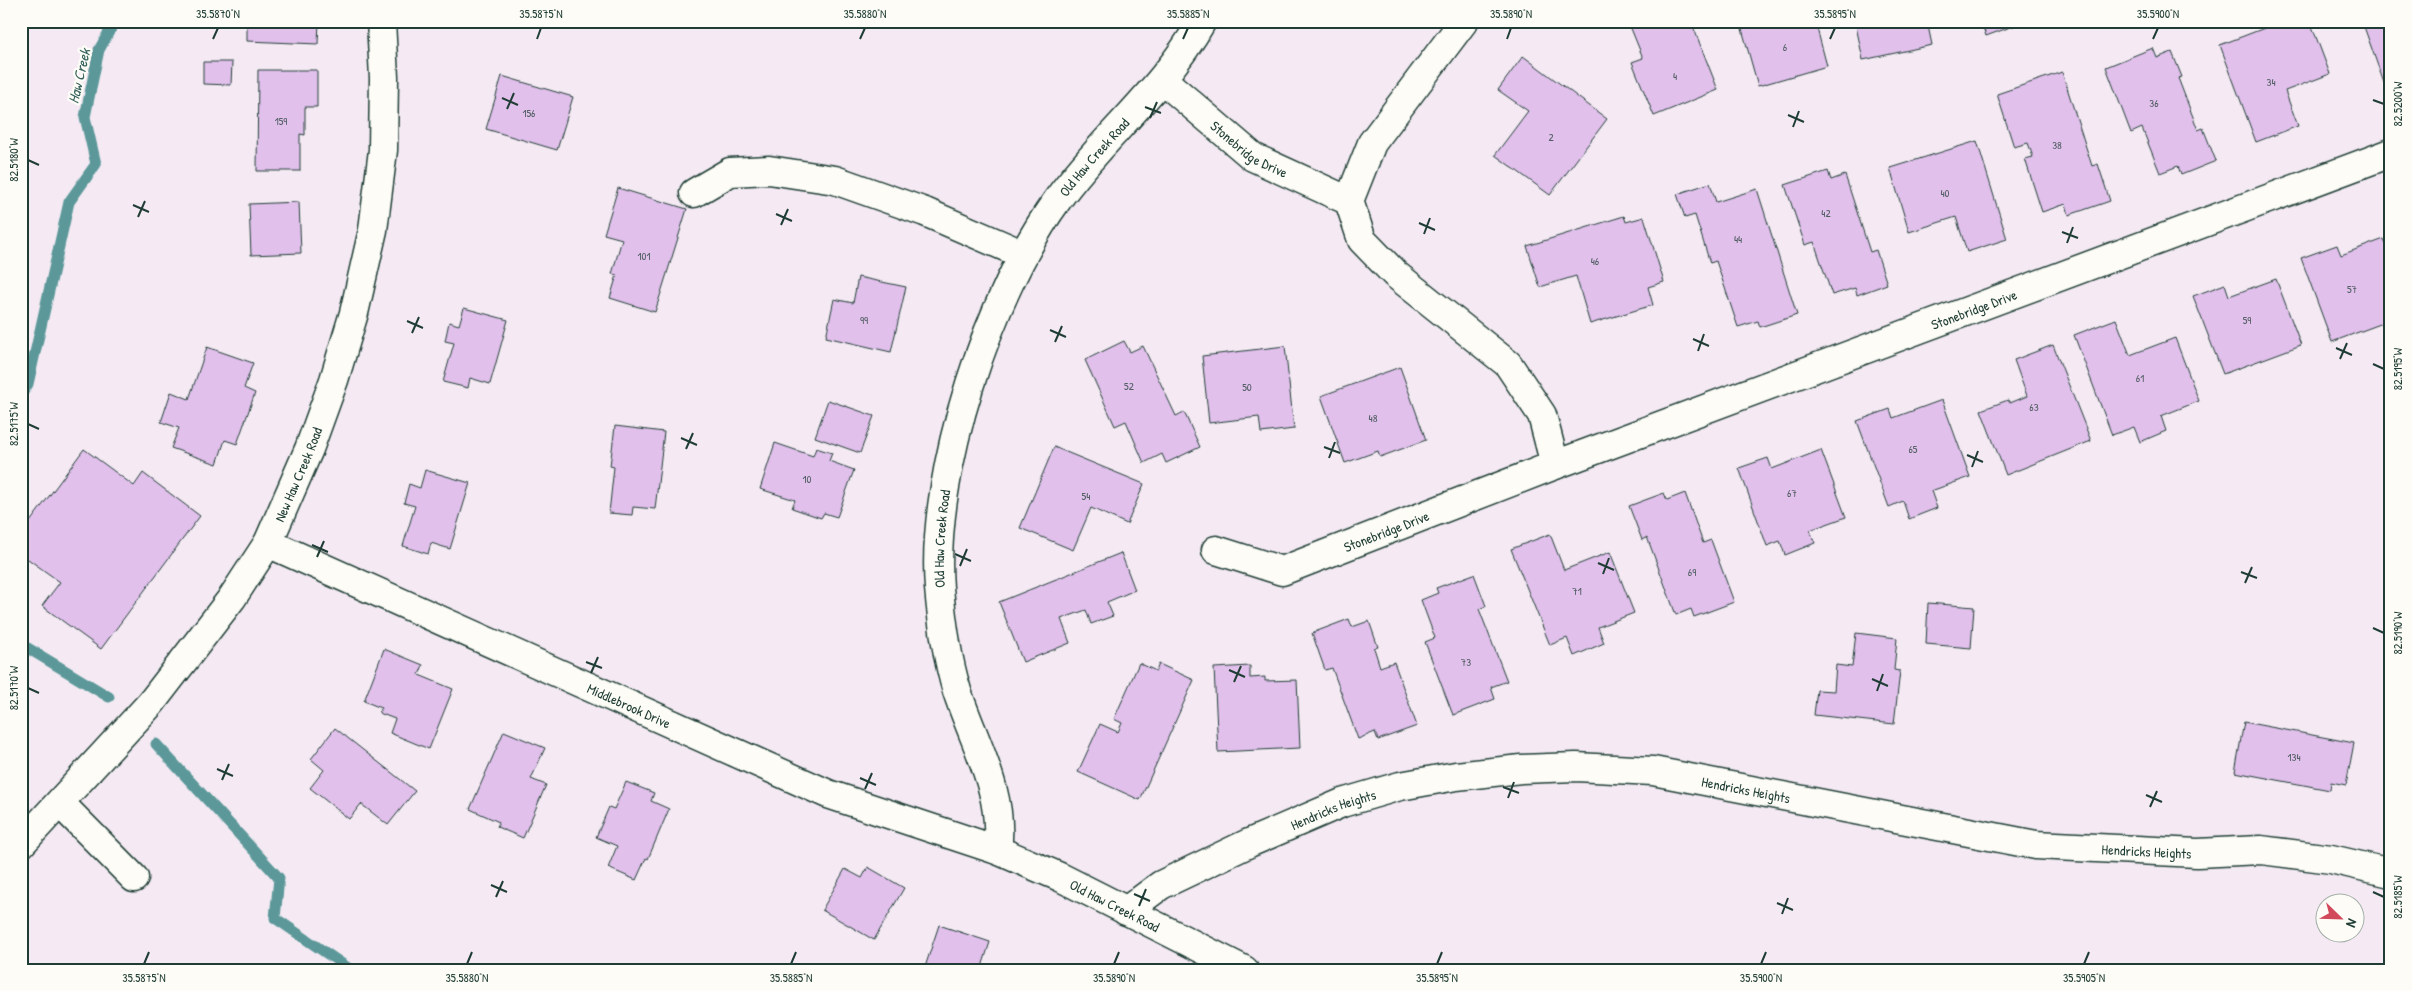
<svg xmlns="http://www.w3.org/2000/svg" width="2412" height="991" viewBox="0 0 2412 991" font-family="'Patrick Hand',sans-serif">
	<rect width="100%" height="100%" fill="#f5eaf4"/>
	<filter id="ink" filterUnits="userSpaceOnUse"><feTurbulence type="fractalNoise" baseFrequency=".02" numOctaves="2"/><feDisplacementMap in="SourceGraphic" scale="10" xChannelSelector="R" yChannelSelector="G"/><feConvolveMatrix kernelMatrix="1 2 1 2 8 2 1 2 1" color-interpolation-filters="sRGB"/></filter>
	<g filter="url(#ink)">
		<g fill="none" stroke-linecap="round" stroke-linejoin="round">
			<g stroke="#5b9899" stroke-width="11">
				<path d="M21,395L28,384L69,202L96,164L85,117L99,50L115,21"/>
				<path d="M21,644L109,697"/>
				<path d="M156,744L279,878L275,918L351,970"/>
			</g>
		</g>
		<g fill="#e1c0ec" stroke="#1f3d34">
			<path d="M247,21H319L318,44L247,41Z"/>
			<path d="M1628,21H1691L1718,90L1654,116L1632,62L1643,58Z"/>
			<path d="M1752,21H1815L1827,66L1758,86L1742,29L1753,25Z"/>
			<path d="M1855,21H1927L1932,45L1863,60Z"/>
			<path d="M1981,21H2027L1986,36Z"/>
			<path d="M2283,21H2310L2330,74L2285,91L2298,126L2256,142L2220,45Z"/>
			<path d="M2362,21H2391V81L2384,83Z"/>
			<path d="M2153,48L2157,58L2172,52L2182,77L2178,78L2198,130L2203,128L2216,161L2181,175L2178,166L2160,173L2142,128L2131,133L2106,67Z"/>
			<path d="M1523,56L1607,119L1550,195L1495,155L1528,111L1498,90Z"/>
			<path d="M203,62H232L231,85L203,84Z"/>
			<path d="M258,70H317V107H305V135L300,134V171H257Z"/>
			<path d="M2062,72L2092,166L2098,164L2110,201L2069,215L2066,204L2042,212L2025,159L2033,157L2028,143L2014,147L1997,94Z"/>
			<path d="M502,76L573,97L557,150L486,129Z"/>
			<path d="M1977,141L2007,239L1967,252L1956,217L1909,232L1890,168Z"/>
			<path d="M1828,171L1831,180L1845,175L1870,252L1876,250L1887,284L1857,295L1855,288L1832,295L1814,242L1805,245L1785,185Z"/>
			<path d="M1710,183L1716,202L1757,189L1797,315L1760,327L1758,321L1738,327L1716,261L1710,263L1695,215L1685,218L1677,194Z"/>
			<path d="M618,188L687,209L655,312L610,298L617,275L612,274L622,239L604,234Z"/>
			<path d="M299,202L301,253L251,255L249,204Z"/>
			<path d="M1624,216L1626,222L1644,217L1664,282L1648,287L1653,305L1590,324L1576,276L1540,287L1527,246Z"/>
			<path d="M2384,239L2391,256V320L2332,342L2301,258L2337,245L2341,255Z"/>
			<path d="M858,277L906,287L891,352L826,337L834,299L853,303Z"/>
			<path d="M2276,279L2301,345L2223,374L2193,296L2225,284L2229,296Z"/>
			<path d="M464,308L508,320L490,384L470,378L468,388L443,382L454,343L445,341L449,322L459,325Z"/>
			<path d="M2116,319L2130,355L2175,338L2199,401L2161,416L2166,431L2140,442L2134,427L2112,435L2074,335Z"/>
			<path d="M1124,341L1130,352L1143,346L1176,416L1184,412L1200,447L1166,463L1162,454L1144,463L1126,421L1115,426L1085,360Z"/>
			<path d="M2053,345L2091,441L2006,475L1981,410L2008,400L2010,403L2027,396L2014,360Z"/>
			<path d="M1285,346L1294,429L1261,433L1259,417L1209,423L1202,356Z"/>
			<path d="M207,347L253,363L244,388L255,393L237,444L225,440L217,464L171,448L179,428L161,422L171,392L189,399Z"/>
			<path d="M1400,367L1426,440L1380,457L1378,451L1345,463L1321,396Z"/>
			<path d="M828,400L874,416L860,453L815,437Z"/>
			<path d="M1942,400L1970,477L1931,491L1937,508L1909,519L1903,501L1889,507L1857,421L1890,409L1893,418Z"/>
			<path d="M615,426L664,432L655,509L633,507L632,515L609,513L614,467L610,466Z"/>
			<path d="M775,443L813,456L816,448L832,453L829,461L854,470L837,517L824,513L821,518L792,508L795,500L760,489Z"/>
			<path d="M1054,447L1144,484L1127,524L1091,508L1073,550L1020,528Z"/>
			<path d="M84,449L134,486L143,473L200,516L101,649L42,606L60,582L21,554V534Z"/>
			<path d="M1821,450L1846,517L1810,530L1815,543L1785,555L1780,541L1767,546L1739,468L1768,458L1772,469Z"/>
			<path d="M425,470L470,483L450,549L431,543L428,554L403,546L415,506L404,503L409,484L420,488Z"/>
			<path d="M1664,493L1667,500L1685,493L1703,543L1711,540L1734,602L1694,617L1691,609L1676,615L1647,537L1642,540L1629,506Z"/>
			<path d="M1550,534L1564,570L1610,552L1634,613L1598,627L1604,643L1574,656L1567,638L1550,645L1511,549Z"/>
			<path d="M1121,553L1135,590L1107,602L1113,616L1091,624L1086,610L1061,619L1070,643L1023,662L999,602Z"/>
			<path d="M1474,574L1486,606L1479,609L1507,681L1491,687L1495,699L1453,715L1425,642L1435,638L1421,600L1438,593L1436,588Z"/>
			<path d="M1928,603L1974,607L1971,648L1926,644Z"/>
			<path d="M1349,619L1352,627L1369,621L1378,647L1374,648L1380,667L1394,662L1417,726L1378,740L1375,732L1358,739L1332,668L1325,670L1312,633Z"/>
			<path d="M1856,633L1897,638L1894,670L1900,671L1894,724L1814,715L1817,690L1834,691L1836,665L1852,667Z"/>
			<path d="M384,649L423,665L419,675L453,689L429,749L390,733L395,719L379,713L381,708L364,701Z"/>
			<path d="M1139,663L1156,671L1159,664L1194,680L1140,800L1078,772L1100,724L1118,732L1122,723L1114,719Z"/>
			<path d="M1250,666V678L1265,677V681L1297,680L1300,748L1218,752L1214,668Z"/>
			<path d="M2244,722L2354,743L2346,785L2331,782L2330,790L2235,772Z"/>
			<path d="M335,728L415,791L388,825L361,804L349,819L310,788L324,770L311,759Z"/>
			<path d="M504,731L545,748L531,779L546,785L523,838L497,827L499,822L470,809Z"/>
			<path d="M626,782L654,793L651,801L669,809L648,859L646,858L636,880L608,868L617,846L596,837L609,807L614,809Z"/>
			<path d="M868,867L904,888L874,940L822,910L845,869L862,878Z"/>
			<path d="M939,925L990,942L981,970H924Z"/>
		</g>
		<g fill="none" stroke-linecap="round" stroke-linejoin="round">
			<defs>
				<g id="minor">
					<path id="s1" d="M1163,80L1253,157L1349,201L1362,240L1395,274L1508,364L1542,415L1555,465"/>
					<path d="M694,193L730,172L769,170L835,180L925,212L1022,254"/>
					<path d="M1349,201L1372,143L1464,21"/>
					<path id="s2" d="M268,543L828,794L997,850L1060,877L1244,970"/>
					<path id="s3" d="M1216,550L1282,571L1555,465L2391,153"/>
					<path d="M60,803L134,878"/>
					<path id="s4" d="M21,844L151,703L232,598L268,543L309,449L334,380L354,313L373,230L383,150L384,78L381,21"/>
					<path id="s5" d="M997,850C1005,793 974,743 957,691C947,658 942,622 939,588C930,472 990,292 1058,199C1103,137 1164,89 1202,21"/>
					<path id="s6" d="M1126,911L1161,885L1249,843L1342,803L1400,786L1456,776L1521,769L1576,767L1653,771L2036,845L2197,853L2261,850L2331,859L2391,873"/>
				</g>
			</defs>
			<use href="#minor" stroke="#1f3d34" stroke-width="31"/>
			<use href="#minor" stroke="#fdfcf7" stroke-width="28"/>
		</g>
	</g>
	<path fill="none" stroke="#1f3d34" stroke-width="2" d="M213,39L218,28M537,39L541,28M860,39L865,28M1183,39L1188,28M1507,39L1511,28M1830,39L1835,28M2153,39L2158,28M502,98L518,105M2373,100L2384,104M1145,107L1161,113M507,109L514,93M1788,115L1804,122M1150,118L1157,102M1793,127L1799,111M28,160L39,165M133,205L149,212M776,214L792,221M138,217L145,201M1419,223L1435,230M781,225L788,209M2062,232L2078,238M1424,234L1430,218M2067,243L2073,227M407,321L423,328M1050,330L1066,337M412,333L419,317M1693,339L1709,346M1055,342L1062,326M2336,348L2352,355M1698,351L1704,334M2340,359L2347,343M2373,364L2384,369M28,424L39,429M681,438L697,445M1324,447L1340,453M686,449L693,433M1967,455L1983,462M1329,458L1335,442M1972,467L1978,451M312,545L328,552M955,554L971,561M317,557L324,541M1598,563L1614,570M960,566L967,549M2241,572L2257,578M1603,574L1609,558M2245,583L2252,567M2373,628L2384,633M586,662L602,668M1229,670L1245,677M591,673L598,657M1872,679L1888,686M1234,682L1241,666M28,688L39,693M1877,691L1883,674M217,769L233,776M860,778L876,785M222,780L229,764M1503,787L1519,793M865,789L872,773M2146,795L2162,802M1508,798L1514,782M2150,807L2157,791M491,885L507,892M2373,892L2384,897M1134,894L1150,901M496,897L503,881M1777,903L1793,910M1139,906L1146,889M1782,914L1788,898M144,964L149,952M467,964L472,952M791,964L796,952M1114,964L1119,952M1437,964L1442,952M1761,964L1766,952M2084,964L2089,952"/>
	<g text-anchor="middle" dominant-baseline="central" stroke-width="4.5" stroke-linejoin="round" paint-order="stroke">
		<g font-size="11" fill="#505e62">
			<text x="1785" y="47">6</text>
			<text x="1675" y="76">4</text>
			<text x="2271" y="82">34</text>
			<text x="2154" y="103">36</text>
			<text x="529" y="113">156</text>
			<text x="281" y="121">159</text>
			<text x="1551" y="137">2</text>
			<text x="2057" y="145">38</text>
			<text x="1945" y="193">40</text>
			<text x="1826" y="213">42</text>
			<text x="1738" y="239">44</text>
			<text x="644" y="256">101</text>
			<text x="1595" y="261">46</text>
			<text x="2352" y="289">57</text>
			<text x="864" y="320">99</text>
			<text x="2247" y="320">59</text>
			<text x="2140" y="378">61</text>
			<text x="1129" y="386">52</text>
			<text x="1247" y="387">50</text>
			<text x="2034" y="407">63</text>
			<text x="1373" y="418">48</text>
			<text x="1913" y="449">65</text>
			<text x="807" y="479">10</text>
			<text x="1792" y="493">67</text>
			<text x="1086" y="496">54</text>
			<text x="1692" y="572">69</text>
			<text x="1577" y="591">71</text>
			<text x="1466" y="662">73</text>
			<text x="2294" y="757">134</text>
		</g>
		<g font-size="14" fill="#1f3d34" stroke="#fdfcf7">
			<text stroke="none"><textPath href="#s1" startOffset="111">Stonebridge Drive</textPath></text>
			<text stroke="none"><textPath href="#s5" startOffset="739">Old Haw Creek Road</textPath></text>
			<text stroke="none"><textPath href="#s3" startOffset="809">Stonebridge Drive</textPath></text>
			<text stroke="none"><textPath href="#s4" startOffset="465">New Haw Creek Road</textPath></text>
			<text stroke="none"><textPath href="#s3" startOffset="181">Stonebridge Drive</textPath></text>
			<text stroke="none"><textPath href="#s5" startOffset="320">Old Haw Creek Road</textPath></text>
			<text stroke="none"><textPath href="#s2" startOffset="396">Middlebrook Drive</textPath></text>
			<text stroke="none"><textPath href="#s6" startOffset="652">Hendricks Heights</textPath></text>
			<text stroke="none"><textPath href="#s6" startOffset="232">Hendricks Heights</textPath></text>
			<text stroke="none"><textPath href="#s6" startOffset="1058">Hendricks Heights</textPath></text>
			<text stroke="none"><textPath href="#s2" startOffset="922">Old Haw Creek Road</textPath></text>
		</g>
		<g font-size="15" font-style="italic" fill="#38635e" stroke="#fdfcf7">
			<text transform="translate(79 76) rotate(-77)">Haw Creek</text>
		</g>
	</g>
	<rect width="2412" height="991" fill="none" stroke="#fdfcf7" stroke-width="55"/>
	<g transform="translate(2340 918) rotate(113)"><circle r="24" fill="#fdfcf7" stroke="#a4b0a9"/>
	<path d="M0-4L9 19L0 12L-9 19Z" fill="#d1495b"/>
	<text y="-8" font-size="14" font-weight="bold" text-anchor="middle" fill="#1f3d34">N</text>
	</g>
	<rect x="28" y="28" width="2356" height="936" fill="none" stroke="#1f3d34" stroke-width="2"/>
	<g font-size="12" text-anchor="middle" fill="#1f3d34">
		<text x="218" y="18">35.5870°N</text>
		<text x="541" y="18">35.5875°N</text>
		<text x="865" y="18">35.5880°N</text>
		<text x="1188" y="18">35.5885°N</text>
		<text x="1511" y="18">35.5890°N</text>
		<text x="1835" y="18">35.5895°N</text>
		<text x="2158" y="18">35.5900°N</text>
		<text transform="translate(2398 104) rotate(-90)" y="4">82.5200°W</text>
		<text transform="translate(14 160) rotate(-90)" y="4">82.5180°W</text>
		<text transform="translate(2398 369) rotate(-90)" y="4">82.5195°W</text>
		<text transform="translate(14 424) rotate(-90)" y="4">82.5175°W</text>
		<text transform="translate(2398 633) rotate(-90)" y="4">82.5190°W</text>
		<text transform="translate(14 688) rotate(-90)" y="4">82.5170°W</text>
		<text transform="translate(2398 897) rotate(-90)" y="4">82.5185°W</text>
		<text x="144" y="982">35.5875°N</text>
		<text x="467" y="982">35.5880°N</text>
		<text x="791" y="982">35.5885°N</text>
		<text x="1114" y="982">35.5890°N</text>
		<text x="1437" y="982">35.5895°N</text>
		<text x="1761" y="982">35.5900°N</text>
		<text x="2084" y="982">35.5905°N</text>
	</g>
</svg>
